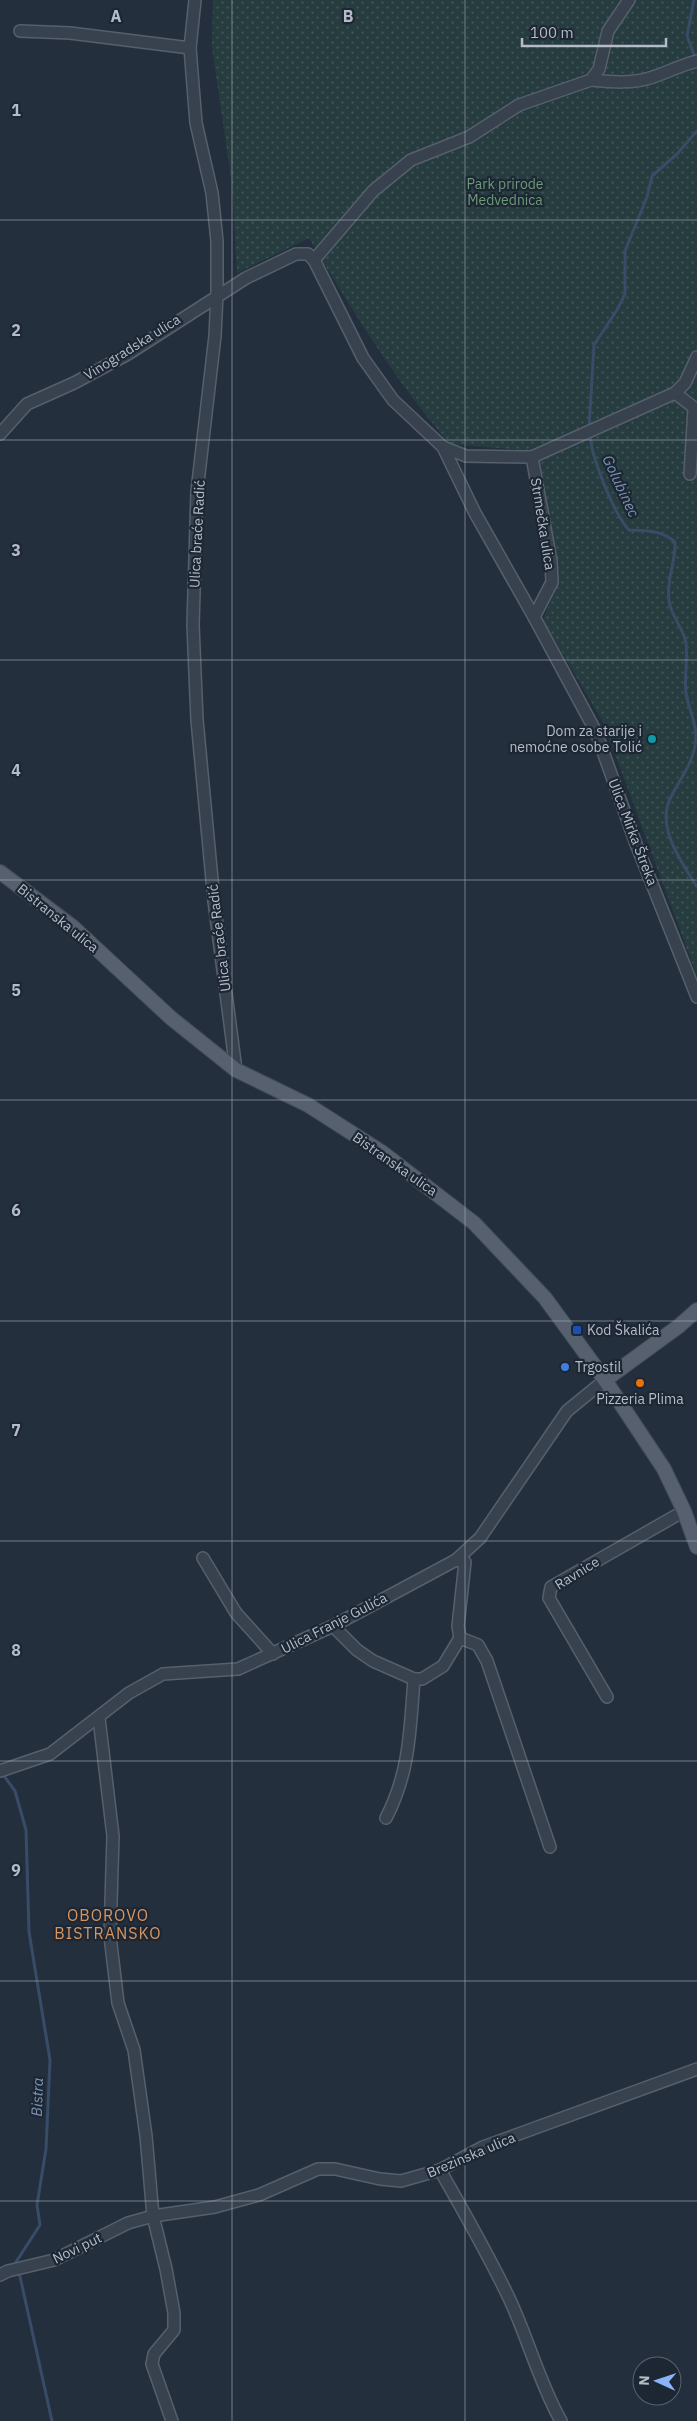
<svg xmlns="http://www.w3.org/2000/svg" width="697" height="2421" viewBox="0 0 697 2421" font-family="'IBM Plex Sans',sans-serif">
	<defs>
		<pattern id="park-dots" width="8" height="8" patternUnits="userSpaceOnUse" patternTransform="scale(1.25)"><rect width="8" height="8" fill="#263c3f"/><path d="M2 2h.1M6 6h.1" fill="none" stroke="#435659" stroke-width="1.8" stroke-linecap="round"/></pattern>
	</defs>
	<rect width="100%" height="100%" fill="#242f3e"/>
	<path fill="url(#park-dots)" d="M213,0H697V976L604,724L543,620L558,583L536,451L450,444C395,381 352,310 309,238L237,273L232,185L212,48Z"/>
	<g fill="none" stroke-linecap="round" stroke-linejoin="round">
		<g stroke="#394c67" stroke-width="3">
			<path d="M694,0L687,36L696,60"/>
			<path d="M589,428L594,345L617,310L625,294V251L647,197L652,176L677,154L697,131"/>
			<path d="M590,434C591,457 614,514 629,530C647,531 662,530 675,542C676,563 666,578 669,601C671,616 684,629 686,643C688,659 684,676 686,693C688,708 696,721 696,737C695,762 680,778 670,799C656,828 683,864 697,887"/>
			<path d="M2,1773L15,1791L26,1830L29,1932L50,2060L46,2149L37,2205L40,2225L16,2262L17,2266"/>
			<path d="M19,2272L52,2421"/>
		</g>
		<defs>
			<g id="minor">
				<path d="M195,0L190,48L196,123L212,193L217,241V294L215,336L197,491L193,625L197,720L214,901L236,1070"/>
				<path d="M20,31L70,33L190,48"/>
				<path d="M591,80C611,82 634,84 653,77C668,72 681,65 697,61"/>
				<path d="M314,260L373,191L411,160L469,137L519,105L591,80L599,69L608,31L629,0"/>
				<path d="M675,393L697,410"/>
				<path d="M0,434L27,404L74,383L128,354L246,278L296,254H308L314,260L363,358L393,400L443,447L475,513L534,617L596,732L636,844L697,997"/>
				<path d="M443,447L466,456L532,457L675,393L685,383L697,357"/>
				<path d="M532,457L551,561L552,582L534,617"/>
				<path d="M690,474L694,409"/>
				<path d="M203,1558L236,1613L273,1654"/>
				<path d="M456,1560L465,1562L458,1626L460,1638L478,1645L487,1661L550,1847"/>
				<path d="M333,1626L357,1650L373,1661L414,1679H422L443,1666L460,1638"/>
				<path d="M607,1697L549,1598L551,1587L684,1511"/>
				<path d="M99,1718L113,1836L110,1936L118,2003L134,2050L146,2136L153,2216L166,2269L174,2313V2330L154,2354L152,2364L172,2421"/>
				<path d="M0,1771L50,1754L129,1693L163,1674L238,1669L333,1626L456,1560L480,1538L567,1411L605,1380"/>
				<path d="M386,1818C410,1772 410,1729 414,1679"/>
				<path d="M440,2170C464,2212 488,2254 509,2298C528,2338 539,2382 561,2421"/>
				<path d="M0,2275L8,2271L54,2260L128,2223L153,2216L215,2207L259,2195L318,2169H335L380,2179L401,2181L440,2170L483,2147L697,2069"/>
			</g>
			<g id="major">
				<path d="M0,872L73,927L171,1018L236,1070L308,1105L383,1153L474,1223L545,1298L605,1380L664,1469L684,1511L697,1547"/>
				<path d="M605,1380L679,1326L697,1310"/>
			</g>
		</defs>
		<use href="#minor" stroke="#565f6c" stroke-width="14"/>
		<use href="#major" stroke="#414a57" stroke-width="16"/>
		<use href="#minor" stroke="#38414e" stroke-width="11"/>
		<use href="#major" stroke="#56606e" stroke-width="14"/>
	</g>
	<path fill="none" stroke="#b4bcc9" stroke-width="1" stroke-opacity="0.55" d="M232,0V2421M465,0V2421M0,220H697M0,440H697M0,660H697M0,880H697M0,1100H697M0,1321H697M0,1541H697M0,1761H697M0,1981H697M0,2201H697"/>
	<circle fill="#0f9aa8" stroke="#1d2633" stroke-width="2" cx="652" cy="739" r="5"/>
	<rect fill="#1a4fb4" stroke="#1d2633" stroke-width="2" x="572" y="1325" width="10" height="10" rx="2.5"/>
	<circle fill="#3f7fe0" stroke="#1d2633" stroke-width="2" cx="565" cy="1367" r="5"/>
	<circle fill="#e8710a" stroke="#1d2633" stroke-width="2" cx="640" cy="1383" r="5"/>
	<g text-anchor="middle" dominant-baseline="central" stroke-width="4.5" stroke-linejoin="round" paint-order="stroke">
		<g font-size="14" fill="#6b9a76" stroke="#1d2633">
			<text x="505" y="184">Park prirode<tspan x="505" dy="16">Medvednica</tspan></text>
		</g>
		<g font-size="14" fill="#b4bcc9" stroke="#1d2633">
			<text transform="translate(132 347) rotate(-32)">Vinogradska ulica</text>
			<text transform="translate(543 524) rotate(81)">Strmečka ulica</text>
			<text transform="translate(197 534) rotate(-87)">Ulica braće Radić</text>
			<text transform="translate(633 832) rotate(69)">Ulica Mirka Štreka</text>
			<text transform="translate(58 918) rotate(39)">Bistranska ulica</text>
			<text transform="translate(219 938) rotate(-97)">Ulica braće Radić</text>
			<text transform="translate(395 1164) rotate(35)">Bistranska ulica</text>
			<text transform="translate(577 1573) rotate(-32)">Ravnice</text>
			<text transform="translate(334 1623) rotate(-27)">Ulica Franje Gulića</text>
			<text transform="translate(471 2155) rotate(-23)">Brezinska ulica</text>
			<text transform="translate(77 2248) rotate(-26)">Novi put</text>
		</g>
		<g font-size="14" fill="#b4bcc9" stroke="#1d2633" text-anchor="start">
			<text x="642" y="731" text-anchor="end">Dom za starije i<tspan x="642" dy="16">nemoćne osobe Tolić</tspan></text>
			<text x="587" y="1330">Kod Škalića</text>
			<text x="575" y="1367">Trgostil</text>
			<text x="640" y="1399" text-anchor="middle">Pizzeria Plima</text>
		</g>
		<g font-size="15" font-style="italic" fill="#7c92b1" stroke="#1d2633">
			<text transform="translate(621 486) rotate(65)">Golubinec</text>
			<text transform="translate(37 2097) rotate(-88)">Bistra</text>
		</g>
		<g font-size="16" letter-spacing="1" fill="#d59563" stroke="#1d2633">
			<text x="108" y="1915">OBOROVO<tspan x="108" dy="18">BISTRANSKO</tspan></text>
		</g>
	</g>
	<g font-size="16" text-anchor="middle" font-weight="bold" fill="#b4bcc9" stroke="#1d2633" stroke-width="4.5" stroke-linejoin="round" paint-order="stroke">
		<text x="116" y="22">A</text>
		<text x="348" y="22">B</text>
		<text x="16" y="116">1</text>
		<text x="16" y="336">2</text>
		<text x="16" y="556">3</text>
		<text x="16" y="776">4</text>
		<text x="16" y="996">5</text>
		<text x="16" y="1216">6</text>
		<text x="16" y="1436">7</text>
		<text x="16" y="1656">8</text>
		<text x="16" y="1876">9</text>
	</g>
	<g transform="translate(657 2381) rotate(273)"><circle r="24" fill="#1d2633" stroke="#59626f"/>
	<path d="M0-4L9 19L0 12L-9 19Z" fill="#8ab4f8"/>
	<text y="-8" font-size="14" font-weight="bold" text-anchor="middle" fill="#b4bcc9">N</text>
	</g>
	<path d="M522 38v8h144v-8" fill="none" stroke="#b4bcc9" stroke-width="2.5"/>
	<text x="530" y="38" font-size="15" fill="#b4bcc9" stroke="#1d2633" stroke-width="4" paint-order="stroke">100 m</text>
</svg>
